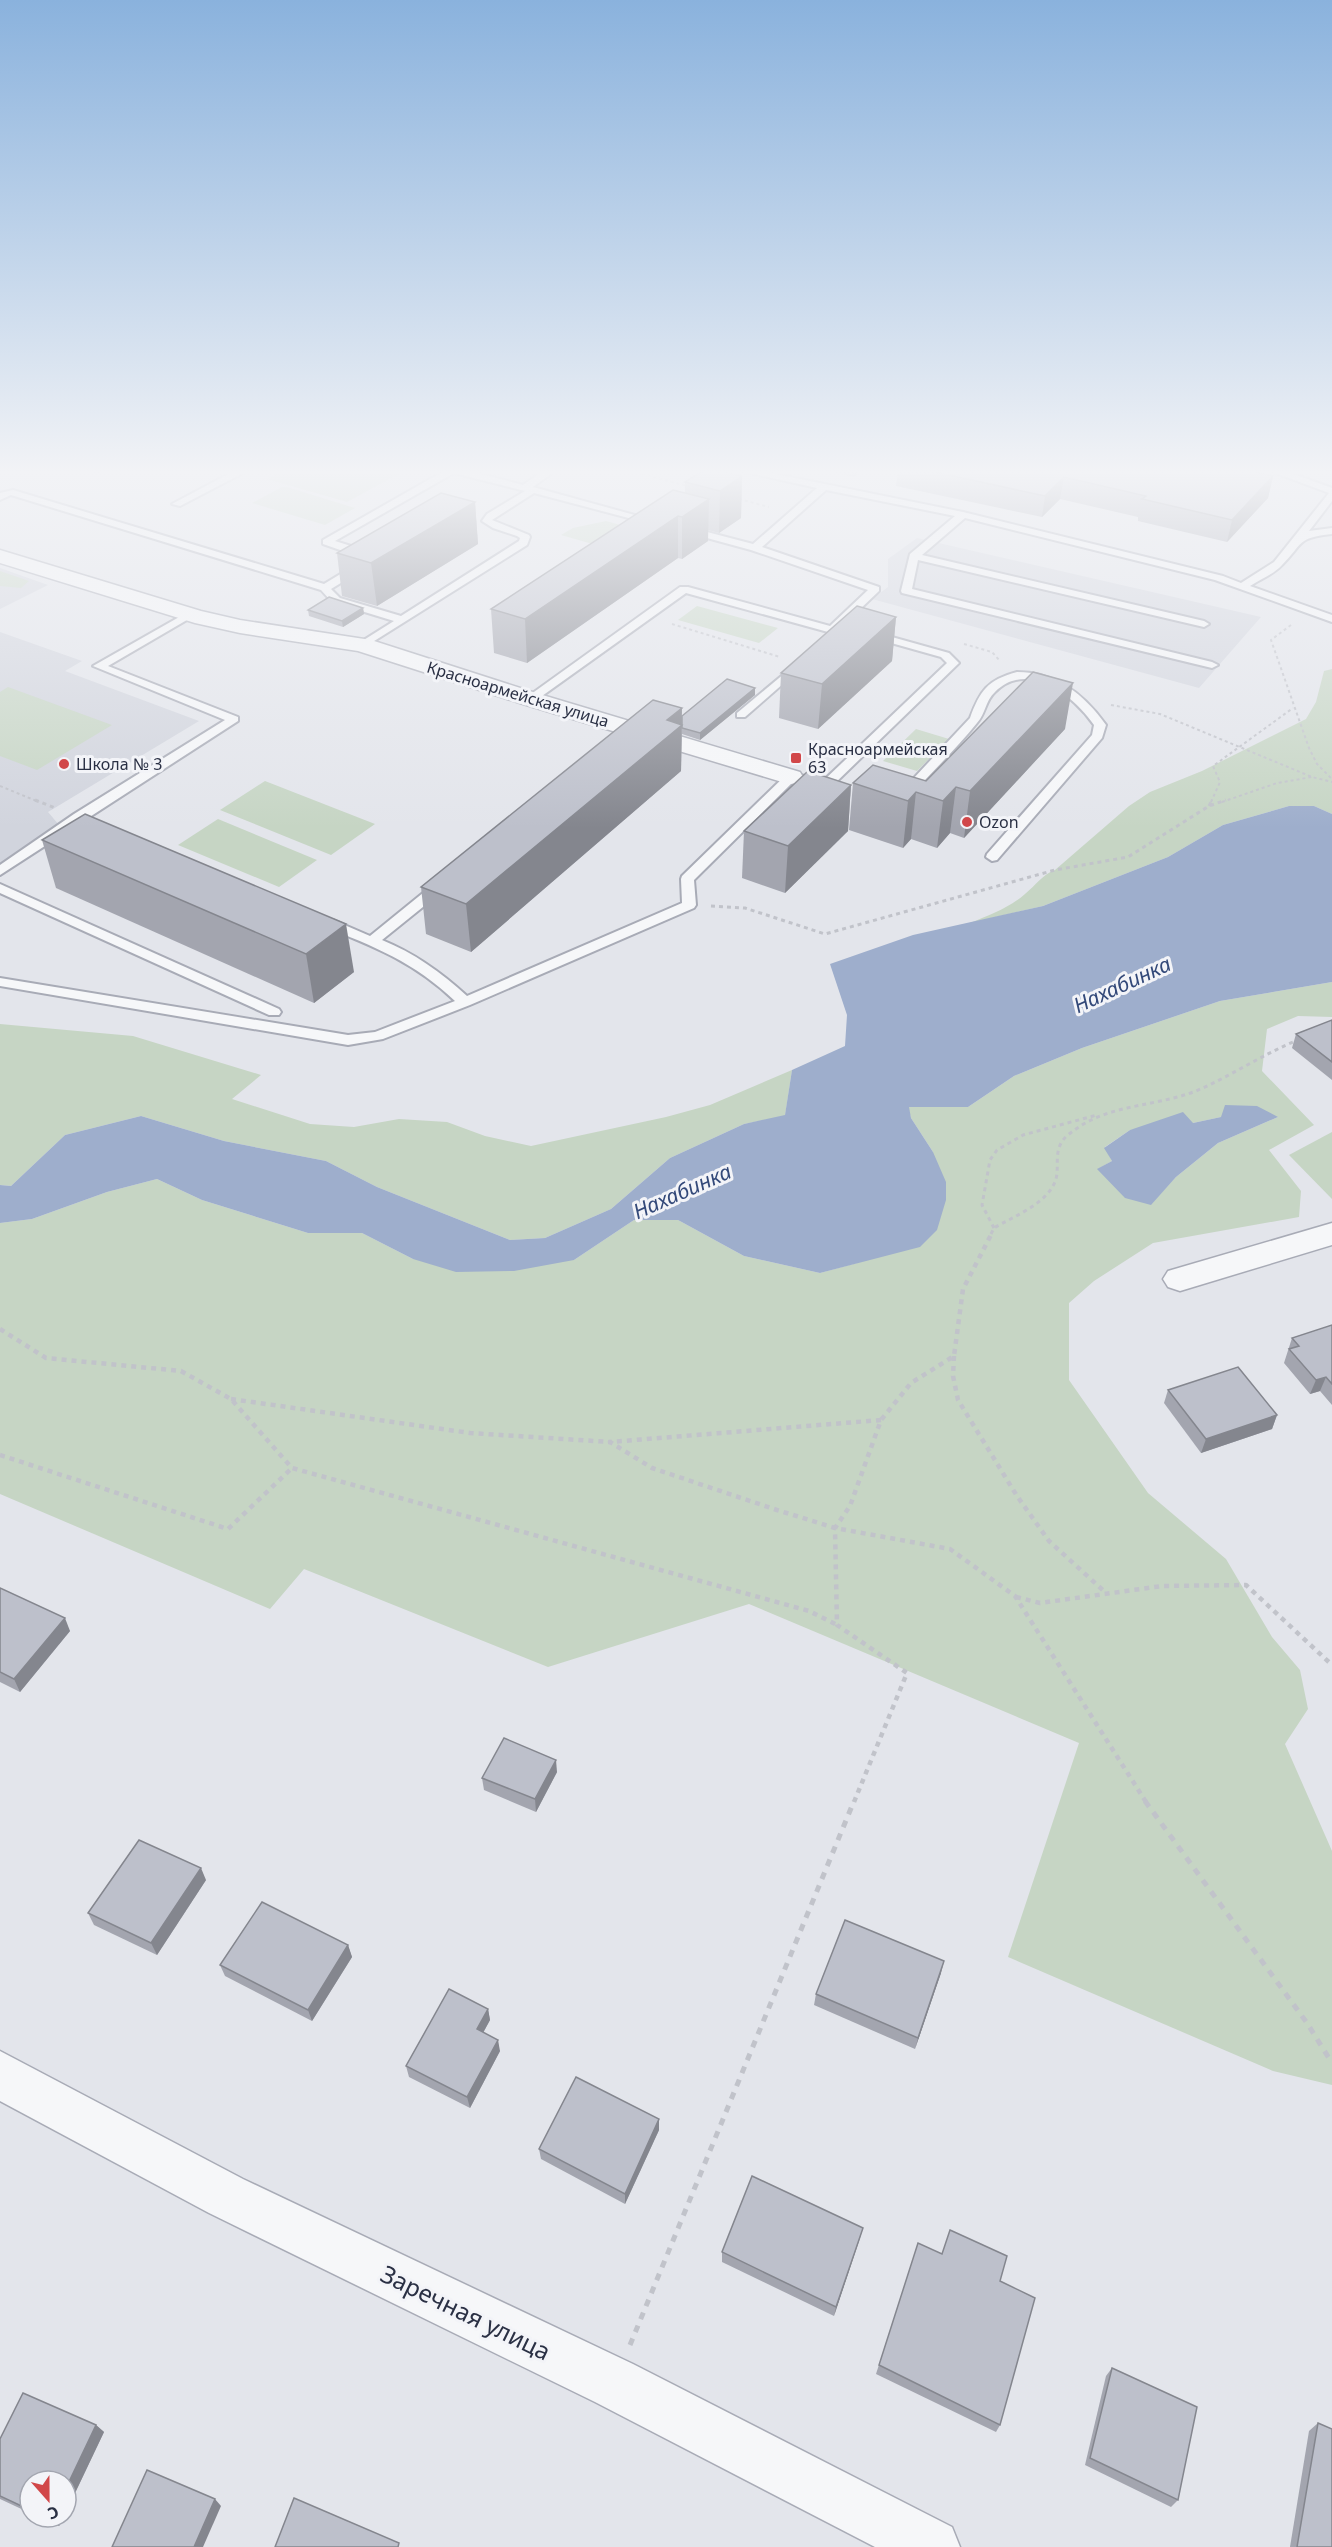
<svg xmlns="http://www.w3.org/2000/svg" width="1332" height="2547" viewBox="0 0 1332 2547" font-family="'Noto Sans',sans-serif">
	<rect width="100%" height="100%" fill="#e3e5eb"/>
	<g fill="#d1d4dd">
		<path d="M917,538L1261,617L1199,688L872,599L888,587V559Z"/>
		<path d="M0,568L48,585L0,609Z"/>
		<path d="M0,632L82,661L65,671L199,721L48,812L59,825L0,863Z"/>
	</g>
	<g fill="#c6d5c4" fill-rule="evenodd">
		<path d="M282,471H404L347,502L267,479Z"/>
		<path d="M282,487H287L355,508L325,525L252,503Z"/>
		<path d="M606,521L631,528L603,547L561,535L573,528Z"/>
		<path d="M0,571L29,581L21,588L0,586Z"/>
		<path d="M697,606L778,628L759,643L678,620Z"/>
		<path d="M1332,669V814L1314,806H1289L1223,825L1168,857L1043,906L970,923C990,915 1009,908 1025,894C1036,885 1042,875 1055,870L1129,806L1150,792L1202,771L1306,719L1316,702L1324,671Z"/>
		<path d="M8,687L112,725L37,770L0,756V692Z"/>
		<path d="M916,729L949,739L917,771L883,761Z"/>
		<path d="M265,781L375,824L331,855L220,810Z"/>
		<path d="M218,819L317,860L279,887L178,845Z"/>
		<path d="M1332,982V1017L1298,1016L1267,1029L1262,1071L1314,1125L1269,1150L1301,1191L1299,1217L1153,1243L1094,1281L1069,1303V1380L1148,1493L1226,1559L1272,1637L1300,1670L1308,1709L1285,1744L1332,1851V2085L1273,2071L1008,1957L1079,1743L749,1604L548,1667L304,1569L270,1609L0,1494V1223L32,1219L107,1192L157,1179L202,1200L308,1233H362L413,1259L574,1260L634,1220H678L744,1256L820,1273L857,1263L933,1152L911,1118L908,1107H968L1014,1076L1082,1048L1220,1001ZM1221,1117H1278L1218,1143L1176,1177L1151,1204L1106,1177L1098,1169L1112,1161L1105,1147L1130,1130L1193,1123Z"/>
		<path d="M0,1024L133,1036L261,1075L232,1099L310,1124L354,1127L399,1119L447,1122L485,1136L531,1146L666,1117L710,1105L792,1070L785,1116L744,1124L670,1158L611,1209L545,1238L510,1240L377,1187L326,1161L224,1141L141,1116L65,1135L11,1186L0,1185Z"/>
		<path d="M1332,1132V1199L1289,1155Z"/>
	</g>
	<g fill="#9eaecc">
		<path d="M1289,806H1314L1332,814V982L1220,1001L1082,1048L1014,1076L968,1107H909L911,1118L933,1152L946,1182V1200L937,1230L920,1247L820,1273L744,1256L678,1220H634L574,1260L514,1271L456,1272L413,1259L362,1233H308L202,1200L157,1179L107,1192L32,1219L0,1223V1185L11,1186L65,1135L141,1116L224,1141L326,1161L377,1187L510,1240L545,1238L611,1209L670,1158L744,1124L785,1115L792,1070L845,1046L847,1015L830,964L913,935L1043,906L1168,857L1223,825Z"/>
		<path d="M1225,1105L1257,1106L1278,1117L1218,1143L1176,1177L1151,1205L1125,1198L1097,1169L1112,1161L1104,1148L1130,1130L1183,1112L1193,1123L1221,1117Z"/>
	</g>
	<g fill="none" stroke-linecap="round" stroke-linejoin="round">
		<defs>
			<g id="service">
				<path d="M234,471H247L180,506L172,504Z"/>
				<path d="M444,471H470L523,485L543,471H555L533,487L660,522L655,525L534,493L492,520L529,535L530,537L527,545L363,648L358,645L359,643L394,621L332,602L321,590L11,495L0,500V493L13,490L324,584L362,561L363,558L323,544V540ZM454,473L525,491L487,514L482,521L493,528L517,536L520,538L519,541L401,616L340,598L331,589L370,565L374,557L367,551L335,541Z"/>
				<path d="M741,471H761L963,512L1223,576L1241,583L1274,562L1329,493L1270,471H1285L1332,488V501L1309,531L1332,528V534C1296,538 1304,543 1282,565C1274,574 1261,579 1250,586L1332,615V622L1215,580L965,518L922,555L1204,621L1209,624L1204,627L918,560L912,589L1212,662L1218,665L1212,668L902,593L901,591L910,554L955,516L826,490L762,547L879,587V591L836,632H828L686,593L535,701H527V697L680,587H688L830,626L868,590L751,550L685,532V528L688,527L753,544L817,488Z"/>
				<path d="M188,612L193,615L192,617L108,666L238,717V721L0,875V865L74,814L225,720L93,666Z"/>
				<path d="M874,632L949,653L959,663L830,788H822V782L947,663L941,657L870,637L869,635Z"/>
				<path d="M797,663L803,666L801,668L745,717H737V713Z"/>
				<path d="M1017,672C1056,672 1084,694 1106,725L1102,738L997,860L992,861L986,857L987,854L1092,735L1094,725C1074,696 1028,659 995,692C985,701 986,713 977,723C956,749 931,773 908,798H900L898,795L970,718C980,691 987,680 1017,672Z"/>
				<path d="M791,773L809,777L811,780L805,784L794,781L694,880L696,905L694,908L470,1005L383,1039L348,1045L0,986V978L348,1035L375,1032L455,1001C414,962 375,947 323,926L321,923L323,920H333L370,936L434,884H444L446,887L444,890L382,940C414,953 441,972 467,996L682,903L681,879L682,876L787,774Z"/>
				<path d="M0,884L279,1009L281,1012L279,1015H269L0,893Z"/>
			</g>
			<g id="minor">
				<path d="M0,550L201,611L240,620L371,640L539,694L800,772L803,777L800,782L791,784L782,782L523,704L358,651L240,633L195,623L0,563Z"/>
				<path d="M1332,1223V1245L1180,1291L1168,1287L1163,1279L1168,1271Z"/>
				<path d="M0,2051L243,2179L633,2364L952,2527L960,2547H875L595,2402L209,2213L0,2101Z"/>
			</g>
		</defs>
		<use href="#service" stroke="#a8abb6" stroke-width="4"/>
		<use href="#minor" stroke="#a8abb6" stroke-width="3"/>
		<g stroke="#c1c3ca" stroke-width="2" stroke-dasharray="3 3" stroke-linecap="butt">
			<path d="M630,471L688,486"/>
			<path d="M739,499L769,507"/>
			<path d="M672,624L780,657"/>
			<path d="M1291,625L1271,640L1309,748L1317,764L1332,779"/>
			<path d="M964,644L992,652L1000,661"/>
			<path d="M1111,705L1160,714L1312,777L1332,782"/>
			<path d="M0,786L39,802"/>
			<path d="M1211,802L1220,782L1213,766L1293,708"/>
			<path d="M1222,802L1277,783L1312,777"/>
		</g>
		<g stroke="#c1c3ca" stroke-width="3" stroke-dasharray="4 4" stroke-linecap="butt">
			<path d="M35,800L55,808"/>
			<path d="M1209,806L1212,800"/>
			<path d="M711,906L745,908L825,934L1055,870L1128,857L1209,806L1226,800"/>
			<path d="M994,1228L982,1205L990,1160L997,1150L1023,1135L1097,1115"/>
			<path d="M991,1234L994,1228C1014,1216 1045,1205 1055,1182C1061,1167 1051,1149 1068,1135C1106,1103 1152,1108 1196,1091C1231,1076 1263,1054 1298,1040"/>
		</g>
		<g stroke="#c1c3ca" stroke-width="4.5" stroke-dasharray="5 5" stroke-linecap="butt">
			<path d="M0,1329L46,1358L181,1371L231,1399L292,1468L809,1611L837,1625"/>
			<path d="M954,1356L953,1376L958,1400L1017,1496L1049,1541L1106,1593"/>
			<path d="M231,1399L470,1433L610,1442"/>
			<path d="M881,1420L610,1442L652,1468L777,1510L835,1528L950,1549L1015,1596L1146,1802"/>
			<path d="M0,1455L228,1529L292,1468"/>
			<path d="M1016,1597L1040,1603L1162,1586L1246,1585L1332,1665"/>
			<path d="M854,1802L907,1673L837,1625L835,1528L850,1506L881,1420L911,1383L954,1356L963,1289L992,1233"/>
		</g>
		<g stroke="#c1c3ca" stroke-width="5" stroke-dasharray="7 7" stroke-linecap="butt">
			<path d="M1145,1801L1307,2023L1332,2063"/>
			<path d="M630,2345L854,1801"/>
		</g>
		<use href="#service" fill="#f6f7f9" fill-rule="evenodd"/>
		<use href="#minor" fill="#f6f7f9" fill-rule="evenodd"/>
	</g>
	<g fill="#a3a5af">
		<path d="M87,471H103L97,474Z"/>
		<path d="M827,471H859L854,477Z"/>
		<path d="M898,471H1256V472L1273,476L1268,498L1227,542L1138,521V517L1060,499L1042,517L896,486Z"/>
		<path d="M742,476L741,518L719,533L708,530V541L682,559L678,558L527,663L494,653L491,609L685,493V482Z"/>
		<path d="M475,502L478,544L377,606L342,596L337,553Z"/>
		<path d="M363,608L364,614L343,627L309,616L308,610Z"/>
		<path d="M896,617L892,661L818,729L779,718L781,673Z"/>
		<path d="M755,688V695L700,740L682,734L681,771L471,952L426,934L421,887L682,716Z"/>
		<path d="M1065,729L964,838L950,833L937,848L911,839L903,848L849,830L853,783L926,781Z"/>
		<path d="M851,785L848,831L785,893L742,878L744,831Z"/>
		<path d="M42,840L354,972L314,1003L56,888Z"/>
		<path d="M1332,1020V1080L1292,1048L1296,1034Z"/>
		<path d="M1332,1325V1405L1320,1391L1310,1394L1284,1363L1292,1338Z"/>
		<path d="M1168,1390L1277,1415L1272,1429L1201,1453L1164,1403Z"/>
		<path d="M0,1588L70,1631L20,1692L0,1682Z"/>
		<path d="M557,1772L536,1812L484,1790L482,1778Z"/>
		<path d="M206,1880L157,1955L94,1925L88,1913Z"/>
		<path d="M348,1945L352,1957L312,2021L225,1976L220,1965Z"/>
		<path d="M941,1973L915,2049L814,2005L816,1994Z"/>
		<path d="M488,2009L490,2020L483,2033L500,2051L470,2108L409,2077L406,2066Z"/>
		<path d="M659,2119V2130L625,2204L541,2159L539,2149Z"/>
		<path d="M863,2228L834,2316L722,2262V2252Z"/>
		<path d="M918,2243L1000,2281V2425L996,2432L876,2374Z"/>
		<path d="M1112,2368L1178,2500L1171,2507L1085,2465L1106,2376Z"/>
		<path d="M1318,2423L1332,2547H1290L1309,2431Z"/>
		<path d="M96,2425L104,2432L66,2512V2481H30V2513L0,2499V2439Z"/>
		<path d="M40,2517H64L59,2526Z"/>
	</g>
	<g fill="#84868e">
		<path d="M854,471H859L854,477Z"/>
		<path d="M742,476L741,518L719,533L720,491Z"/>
		<path d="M1273,476L1268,498L1227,542L1232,520Z"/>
		<path d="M1064,477L1060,499L1042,517L1045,496Z"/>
		<path d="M709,499L708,541L682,559V517Z"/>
		<path d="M475,502L478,544L377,606L371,563Z"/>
		<path d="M678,516V558L527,663L525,619Z"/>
		<path d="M363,608L364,614L343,627L342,621Z"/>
		<path d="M896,617L892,661L818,729L822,684Z"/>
		<path d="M1073,683L1065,729L964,838L970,791Z"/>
		<path d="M755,688V695L700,740V733Z"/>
		<path d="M682,708L681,771L471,952L466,904L667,720Z"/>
		<path d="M851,785L848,831L785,893L788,846Z"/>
		<path d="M956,787L950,833L937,848L943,801Z"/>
		<path d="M916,792L911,839L903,848L908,801Z"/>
		<path d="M346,924L354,972L314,1003L306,954Z"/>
		<path d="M1326,1377L1320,1391L1310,1394L1316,1380Z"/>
		<path d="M1277,1415L1272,1429L1201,1453L1206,1439Z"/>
		<path d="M65,1618L70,1631L20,1692L14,1679Z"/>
		<path d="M556,1760L557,1772L536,1812L535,1799Z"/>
		<path d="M201,1868L206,1880L157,1955L151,1943Z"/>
		<path d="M348,1945L352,1957L312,2021L308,2010Z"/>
		<path d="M944,1961L941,1973L915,2049L918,2038Z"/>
		<path d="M488,2009L490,2020L479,2040L477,2029Z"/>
		<path d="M498,2040L500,2051L470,2108L467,2097Z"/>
		<path d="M659,2119V2130L625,2204V2194Z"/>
		<path d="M863,2228L860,2238L834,2316L836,2307Z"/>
		<path d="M96,2425L104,2432L66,2512V2488Z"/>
		<path d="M215,2499L221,2506L203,2547H194Z"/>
		<path d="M52,2517H64L59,2526L51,2519Z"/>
	</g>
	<g fill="#bdc0cb" stroke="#84868e" stroke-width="1.5">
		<path d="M702,471H721L742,476L720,491L685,482Z"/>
		<path d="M930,471H1252L1273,476L1232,520L1142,499L1146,496L1064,477L1045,496Z"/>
		<path d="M673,490L709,499L682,517L678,516L525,619L491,609Z"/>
		<path d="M441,493L475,502L371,563L337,553Z"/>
		<path d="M329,597L363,608L342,621L308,610Z"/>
		<path d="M857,606L896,617L822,684L781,673Z"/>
		<path d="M1033,672L1073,683L970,791L956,787L943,801L916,792L908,801L853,783L873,765L926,781Z"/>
		<path d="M727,679L755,688L700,733L682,728V716Z"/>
		<path d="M653,700L682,708L667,720L682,725L466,904L421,887Z"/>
		<path d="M808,771L851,785L788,846L744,831Z"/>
		<path d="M85,814L346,924L306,954L42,840Z"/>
		<path d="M1332,1020V1062L1296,1034Z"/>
		<path d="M1332,1325V1384L1326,1377L1316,1380L1289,1349L1299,1346L1292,1338Z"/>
		<path d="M1238,1367L1277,1415L1206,1439L1168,1390Z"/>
		<path d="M0,1588L65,1618L14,1679L0,1672Z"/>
		<path d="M504,1738L556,1760L535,1799L482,1778Z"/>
		<path d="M139,1840L201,1868L151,1943L88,1913Z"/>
		<path d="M262,1902L348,1945L308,2010L220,1965Z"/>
		<path d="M845,1920L944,1961L918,2038L816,1994Z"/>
		<path d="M449,1989L488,2009L477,2029L498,2040L467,2097L406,2066Z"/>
		<path d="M576,2077L659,2119L625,2194L539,2149Z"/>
		<path d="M752,2176L863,2228L836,2307L722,2252Z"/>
		<path d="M950,2230L1007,2256L1000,2281L1035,2298L1000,2425L879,2365L918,2243L942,2254Z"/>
		<path d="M1112,2368L1197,2407L1178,2500L1090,2458Z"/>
		<path d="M23,2393L96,2425L66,2488V2481H30V2510L0,2496V2439Z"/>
		<path d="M1318,2423L1332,2429V2547H1297Z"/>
		<path d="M147,2470L215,2499L194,2547H112Z"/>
		<path d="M294,2498L399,2543L398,2547H275Z"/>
	</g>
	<linearGradient id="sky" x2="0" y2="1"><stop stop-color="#8ab2dd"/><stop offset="0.57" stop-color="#f2f3f6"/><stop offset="1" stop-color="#f2f3f6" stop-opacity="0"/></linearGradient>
	<rect width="1332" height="828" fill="url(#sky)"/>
	<g fill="#d14749" stroke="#f3f4f8" stroke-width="2">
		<rect x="790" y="752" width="12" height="12" rx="3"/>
		<circle cx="64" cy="764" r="6"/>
		<circle cx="967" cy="822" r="6"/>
	</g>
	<g text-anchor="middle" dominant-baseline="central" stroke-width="6" stroke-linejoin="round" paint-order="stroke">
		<g font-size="16" fill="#2a3044" stroke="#f3f4f8">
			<text transform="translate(518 694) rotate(17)">Красноармейская улица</text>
		</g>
		<g font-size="16" fill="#2a3044" stroke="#f3f4f8" text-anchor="start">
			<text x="808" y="749">Красноармейская<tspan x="808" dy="18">63</tspan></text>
			<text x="76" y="764">Школа № 3</text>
			<text x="979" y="822">Ozon</text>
		</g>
		<g font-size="21" font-style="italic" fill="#334979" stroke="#f3f4f8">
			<text transform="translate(1122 984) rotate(-25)">Нахабинка</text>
			<text transform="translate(682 1191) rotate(-24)">Нахабинка</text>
		</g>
		<g font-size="24" fill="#2a3044" stroke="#f3f4f8">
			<text transform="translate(466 2312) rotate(26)">Заречная улица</text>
		</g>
	</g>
	<g transform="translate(48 2499) rotate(159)"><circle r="28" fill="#f3f4f8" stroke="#a3a6b0" stroke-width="1.5"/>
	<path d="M0-4.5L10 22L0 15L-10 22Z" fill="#d14749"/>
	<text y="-9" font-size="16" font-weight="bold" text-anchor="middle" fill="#2a3044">С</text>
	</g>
</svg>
